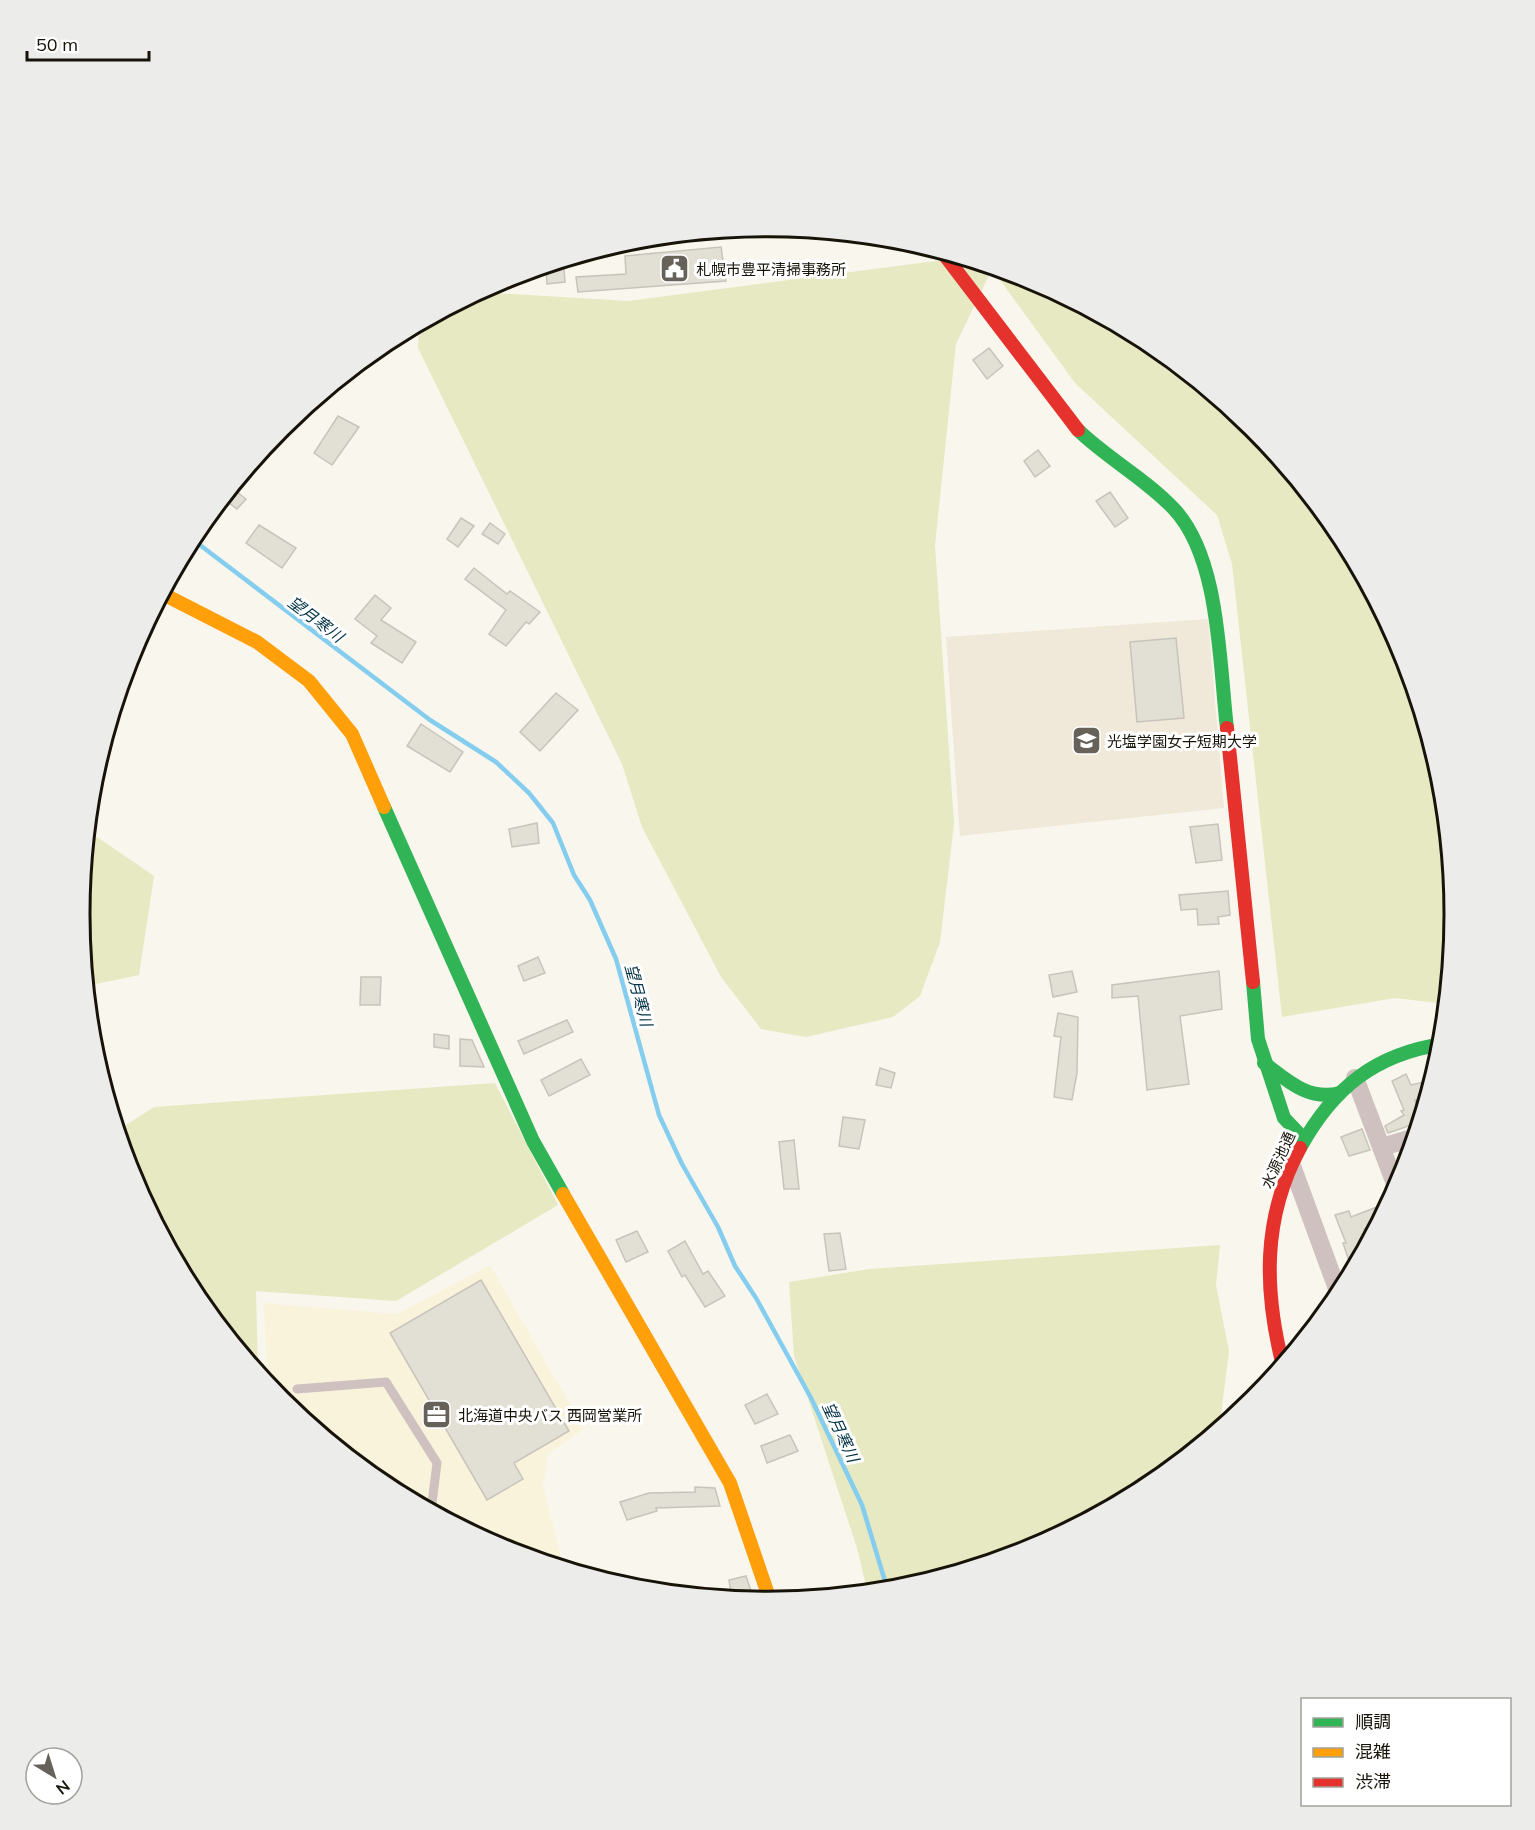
<svg xmlns="http://www.w3.org/2000/svg" width="1535" height="1830" viewBox="0 0 1535 1830" font-family="Mulish,'Noto Sans JP',sans-serif">
	<rect width="100%" height="100%" fill="#f9f6ed"/>
	<path fill="#faf3db" d="M490,1265L584,1429L548,1454L543,1486L564,1569L504,1550L385,1487L281,1401L267,1384L264,1303L397,1314Z"/>
	<path fill="#f0e8d9" d="M1208,619L1224,808L960,836L946,637Z"/>
	<g fill="#e6e9c2">
		<path d="M959,258L1031,280L1150,343L1254,429L1340,533L1403,652L1442,781L1455,915L1447,1004L1395,998L1282,1017L1232,564L1217,515L1075,383L992,269L956,344L935,545L954,824L940,942L920,996L893,1017L806,1037L761,1029L721,977L642,827L622,764L418,348L419,325L489,288L495,293L628,301Z"/>
		<path d="M88,831L154,876L139,975L86,986L80,915Z"/>
		<path d="M495,1083L558,1205L396,1301L256,1291L258,1374L195,1297L132,1178L117,1131L154,1107Z"/>
		<path d="M1220,1245L1216,1285L1229,1351L1219,1431C1196,1449 1173,1473 1148,1488C1067,1537 962,1584 868,1593L857,1548L794,1356L789,1282L869,1269Z"/>
	</g>
	<g fill="none" stroke-linecap="round" stroke-linejoin="round">
		<path stroke="#84cdee" stroke-width="4.5" d="M192,539L430,720L496,762L529,793L553,823L574,875L590,900L616,959L659,1115L682,1164L718,1227L735,1266L756,1298L811,1398L862,1505L888,1591"/>
	</g>
	<g fill="#e2dfd5" stroke="#c8c4bc" stroke-width="1.5">
		<path d="M721,247L726,281L578,292L576,277L626,274L625,256Z"/>
		<path d="M564,268L565,282L547,284L546,270Z"/>
		<path d="M989,348L1003,366L987,379L973,360Z"/>
		<path d="M338,416L359,427L332,465L314,453Z"/>
		<path d="M1038,450L1050,466L1035,477L1024,461Z"/>
		<path d="M232,488L246,499L237,509L224,499Z"/>
		<path d="M1110,492L1128,518L1115,527L1096,501Z"/>
		<path d="M461,518L474,526L458,547L447,539Z"/>
		<path d="M490,523L505,534L498,544L482,534Z"/>
		<path d="M259,525L296,548L282,568L246,543Z"/>
		<path d="M474,568L507,594L510,591L540,612L529,624L526,622L506,646L489,634L506,610L465,579Z"/>
		<path d="M375,595L391,608L381,620L416,642L402,663L371,643L377,636L355,619Z"/>
		<path d="M1176,638L1184,718L1137,722L1130,642Z"/>
		<path d="M556,693L578,710L540,751L520,732Z"/>
		<path d="M421,724L463,752L450,772L407,746Z"/>
		<path d="M537,823L539,843L512,847L509,829Z"/>
		<path d="M1218,824L1222,860L1196,863L1190,827Z"/>
		<path d="M1228,891L1230,915L1218,917L1219,924L1198,925L1197,909L1181,910L1179,895Z"/>
		<path d="M538,957L545,973L524,981L518,966Z"/>
		<path d="M1072,971L1077,992L1053,997L1049,975Z"/>
		<path d="M1219,971L1222,1009L1180,1016L1189,1084L1147,1090L1138,996L1112,998V985Z"/>
		<path d="M361,977H381L380,1005H360Z"/>
		<path d="M1058,1013L1078,1017L1077,1073L1072,1100L1054,1097L1061,1037L1054,1036Z"/>
		<path d="M567,1020L573,1032L524,1054L518,1041Z"/>
		<path d="M434,1034L449,1036V1049L434,1047Z"/>
		<path d="M460,1039L472,1040L484,1067L460,1066Z"/>
		<path d="M581,1059L590,1075L549,1096L541,1080Z"/>
		<path d="M880,1068L895,1073L891,1088L876,1085Z"/>
		<path d="M1406,1074L1411,1085L1433,1080L1427,1099L1415,1100L1420,1122L1388,1133L1385,1126L1404,1115L1401,1111L1404,1110L1392,1081Z"/>
		<path d="M843,1117L865,1120L859,1149L839,1146Z"/>
		<path d="M1362,1129L1370,1150L1349,1156L1341,1137Z"/>
		<path d="M794,1140L799,1189H784L779,1142Z"/>
		<path d="M1390,1202L1379,1224L1364,1229L1369,1242L1363,1253L1348,1258L1343,1243H1346L1335,1215L1349,1211L1351,1217Z"/>
		<path d="M637,1231L648,1252L626,1262L616,1240Z"/>
		<path d="M840,1233L846,1269L829,1271L824,1234Z"/>
		<path d="M685,1241L703,1274L708,1271L725,1296L705,1307L685,1275L682,1277L668,1251Z"/>
		<path d="M481,1280L569,1431L514,1463L523,1479L487,1500L390,1333Z"/>
		<path d="M767,1394L778,1414L755,1424L745,1405Z"/>
		<path d="M790,1435L798,1451L767,1463L761,1446Z"/>
		<path d="M695,1487L715,1488L720,1506L656,1508L657,1511L627,1520L620,1502L649,1493L695,1492Z"/>
		<path d="M746,1576L752,1594L732,1599L729,1580Z"/>
	</g>
	<g fill="none" stroke-linecap="round" stroke-linejoin="round">
		<path stroke="#cfc1bf" stroke-width="9" d="M297,1389L386,1382L437,1463L431,1511"/>
		<g stroke="#cfc1bf" stroke-width="18">
			<path d="M1355,1078L1397,1189"/>
			<path d="M1382,1147L1416,1137"/>
			<path d="M1291,1163L1340,1297"/>
		</g>
		<g stroke="#30b455" stroke-width="14">
			<path d="M1078,430C1108,459 1146,479 1174,509C1220,558 1219,662 1227,728"/>
			<path d="M384,807L533,1141L563,1194"/>
			<path d="M1253,982L1258,1039L1284,1118L1304,1139"/>
			<path d="M1264,1063C1288,1081 1308,1101 1340,1093"/>
			<path d="M1300,1148C1333,1088 1375,1054 1443,1044"/>
		</g>
		<g stroke="#ff9f0a" stroke-width="14">
			<path d="M163,594L257,642L309,681L352,734L384,807"/>
			<path d="M563,1194L730,1483L771,1603"/>
		</g>
		<g stroke="#e5322d" stroke-width="14">
			<path d="M943,253L1078,430"/>
			<path d="M1227,728L1253,982"/>
			<path d="M1283,1366C1264,1291 1262,1218 1300,1148"/>
		</g>
	</g>
	<defs>
		<symbol id="civic-square" viewBox="-11 -11 22 22"><rect x="-9" y="-9" width="18" height="18" rx="4" fill="#666259" stroke="#fff"/><path d="M-.6-6.5H3V-4.5H.6V-3L4-1V1h2V6H-6V1h2V-1L-.6-3ZM-1.2 2.5V6h2.4V2.5Z" fill="#fff"/></symbol>
		<symbol id="university-square" viewBox="-11 -11 22 22"><rect x="-9" y="-9" width="18" height="18" rx="4" fill="#666259" stroke="#fff"/><path d="M0-5L7-2L0 1L-7-2ZM-4 1L0 2.5L4 1V4Q0 6-4 4Z" fill="#fff"/></symbol>
		<symbol id="office-square" viewBox="-11 -11 22 22"><rect x="-9" y="-9" width="18" height="18" rx="4" fill="#666259" stroke="#fff"/><path d="M-6-3h4V-5.5h4V-3h4V5H-6ZM-1-4.5V-3h2v-1.5ZM-6 0V1H6V0Z" fill="#fff"/></symbol>
	</defs>
	<g fill-rule="evenodd">
		<use href="#civic-square" x="658" y="252" width="33" height="33"/>
		<use href="#university-square" x="1070" y="724" width="33" height="33"/>
		<use href="#office-square" x="420" y="1398" width="33" height="33"/>
	</g>
	<g text-anchor="middle" dominant-baseline="central" stroke-width="6" stroke-linejoin="round" paint-order="stroke">
		<g font-size="15" fill="#171309" stroke="#fff" text-anchor="start">
			<text x="696" y="269">札幌市豊平清掃事務所</text>
			<text x="1107" y="741">光塩学園女子短期大学</text>
			<text x="458" y="1415">北海道中央バス 西岡営業所</text>
		</g>
		<g font-size="15" fill="#171309" stroke="#fff">
			<text transform="translate(1278 1160) rotate(-66)">水源池通</text>
		</g>
		<g font-size="16" font-style="italic" fill="#003145" stroke="#fff">
			<text transform="translate(316 619) rotate(37)">望月寒川</text>
			<text transform="translate(639 995) rotate(75)">望月寒川</text>
			<text transform="translate(841 1432) rotate(65)">望月寒川</text>
		</g>
	</g>
	<path d="M0 0H1535V1830H0ZM90 914a677 677 0 1 1 1354 0a677 677 0 1 1-1354 0Z" fill="#ececeb" fill-rule="evenodd"/>
	<path fill="none" stroke="#171309" stroke-width="3" d="M90 914a677 677 0 1 1 1354 0a677 677 0 1 1-1354 0Z"/>
	<rect x="1301" y="1698" width="210" height="108" fill="#ffffff" stroke="#a2a19d" stroke-width="1.5"/>
	<rect x="1313" y="1718" width="30" height="9" fill="#30b455" stroke="#a2a19d" stroke-width="1.5"/>
	<text x="1355" y="1728" font-size="18" fill="#171309">順調</text>
	<rect x="1313" y="1748" width="30" height="9" fill="#ff9f0a" stroke="#a2a19d" stroke-width="1.5"/>
	<text x="1355" y="1758" font-size="18" fill="#171309">混雑</text>
	<rect x="1313" y="1778" width="30" height="9" fill="#e5322d" stroke="#a2a19d" stroke-width="1.5"/>
	<text x="1355" y="1788" font-size="18" fill="#171309">渋滞</text>
	<g transform="translate(54 1776) rotate(142)"><circle r="28" fill="#ffffff" stroke="#a2a19d" stroke-width="1.5"/>
	<path d="M0-4.5L10 22L0 15L-10 22Z" fill="#666259"/>
	<text y="-9" font-size="16" font-weight="bold" text-anchor="middle" fill="#171309">N</text>
	</g>
	<path d="M27 51v9h122v-9" fill="none" stroke="#171309" stroke-width="3"/>
	<text x="36" y="51" font-size="18" fill="#171309" stroke="#ffffff" stroke-width="4.5" paint-order="stroke">50 m</text>
</svg>
